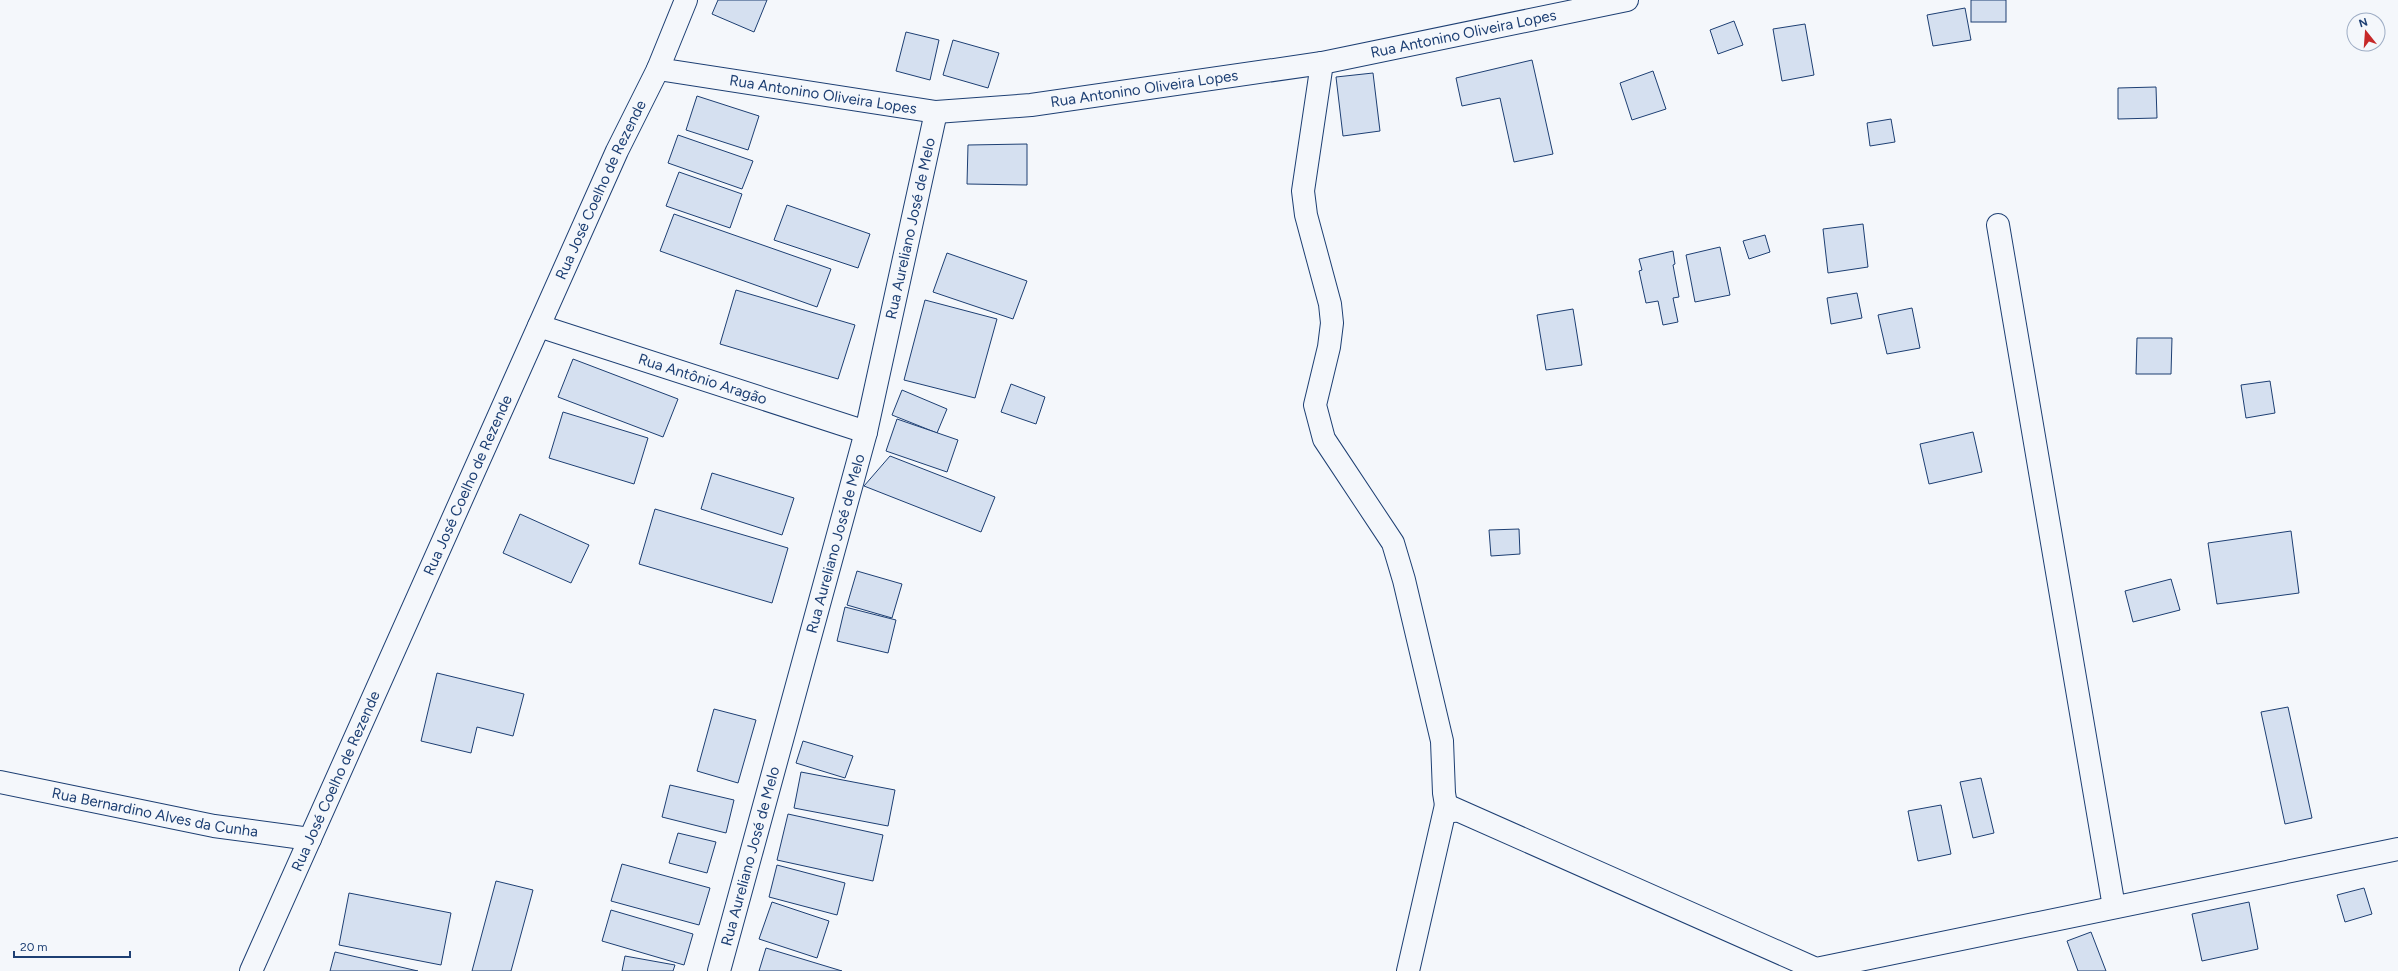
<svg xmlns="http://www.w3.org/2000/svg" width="2398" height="971" viewBox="0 0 2398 971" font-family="Figtree,sans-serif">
	<rect width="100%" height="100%" fill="#f4f7fb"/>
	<g fill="#d5e0f0" stroke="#1d3f73">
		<path d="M718,0H767L754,32L712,14Z"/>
		<rect x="1971" y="0" width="35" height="22"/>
		<path d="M1965,8L1971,40L1933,46L1927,15Z"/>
		<path d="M1734,21L1743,45L1718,54L1710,30Z"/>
		<path d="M1805,24L1814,75L1782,81L1773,29Z"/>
		<path d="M906,32L939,40L930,80L896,71Z"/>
		<path d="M953,40L999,53L988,88L943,75Z"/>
		<path d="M1532,60L1553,154L1514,162L1500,98L1462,106L1456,78Z"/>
		<path d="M1653,71L1666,109L1632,120L1620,83Z"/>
		<path d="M1373,73L1380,131L1343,136L1336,77Z"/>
		<path d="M2156,87L2157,118L2118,119V88Z"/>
		<path d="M697,96L759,116L748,150L686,130Z"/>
		<path d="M1891,119L1895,142L1870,146L1867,123Z"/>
		<path d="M678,135L753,161L742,189L668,163Z"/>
		<path d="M1027,144V185L967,184L968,145Z"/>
		<path d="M679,172L742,194L730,228L666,206Z"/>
		<path d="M787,205L870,234L858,268L774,240Z"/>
		<path d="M674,214L831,269L817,307L660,251Z"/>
		<path d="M1863,224L1868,267L1828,273L1823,229Z"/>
		<path d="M1765,235L1770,252L1749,259L1743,241Z"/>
		<path d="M1720,247L1730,295L1695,302L1686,255Z"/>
		<path d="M1673,251L1675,264L1673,265L1679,297L1673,298L1678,322L1663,325L1658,301L1646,303L1639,271L1642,270L1639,259Z"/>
		<path d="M947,253L1027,281L1013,319L933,292Z"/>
		<path d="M736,290L855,325L838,379L720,344Z"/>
		<path d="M1857,293L1862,318L1831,324L1827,298Z"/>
		<path d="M925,300L997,319L975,398L904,380Z"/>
		<path d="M1912,308L1920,348L1887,354L1878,315Z"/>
		<path d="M1573,309L1582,365L1546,370L1537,315Z"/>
		<path d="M2137,338H2172L2171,374H2136Z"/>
		<path d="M573,359L678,399L663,437L558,397Z"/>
		<path d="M2270,381L2275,413L2246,418L2241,385Z"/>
		<path d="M1011,384L1045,397L1036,424L1001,412Z"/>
		<path d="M902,390L947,409L937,433L892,415Z"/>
		<path d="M563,412L648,438L634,484L549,458Z"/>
		<path d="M897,419L958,440L947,472L886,451Z"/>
		<path d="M1973,432L1982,472L1929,484L1920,444Z"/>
		<path d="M890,456L995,497L981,532L864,486Z"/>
		<path d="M712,473L794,498L782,535L701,509Z"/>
		<path d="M655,509L788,548L772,603L639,564Z"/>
		<path d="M520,514L589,545L571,583L503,553Z"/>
		<path d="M1519,529L1520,554L1491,556L1489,530Z"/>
		<path d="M2291,531L2299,593L2217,604L2208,543Z"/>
		<path d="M857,571L902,584L892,618L847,605Z"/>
		<path d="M2171,579L2180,610L2133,622L2125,591Z"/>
		<path d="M845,607L896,620L888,653L837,641Z"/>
		<path d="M437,673L524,694L513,736L477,727L471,753L421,741Z"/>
		<path d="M2288,707L2312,818L2285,824L2261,712Z"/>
		<path d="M714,709L756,720L738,783L697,771Z"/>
		<path d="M803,741L853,756L845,778L796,763Z"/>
		<path d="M801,772L895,790L888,826L794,808Z"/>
		<path d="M1981,778L1994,833L1973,838L1960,782Z"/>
		<path d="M670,785L734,800L726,833L662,817Z"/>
		<path d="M1941,805L1951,854L1918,861L1908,811Z"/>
		<path d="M788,814L883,835L873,881L777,860Z"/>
		<path d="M678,833L716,842L707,873L669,863Z"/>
		<path d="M622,864L710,888L699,925L611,901Z"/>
		<path d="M777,865L845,883L837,915L769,897Z"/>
		<path d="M496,881L533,890L511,971H472Z"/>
		<path d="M2364,888L2372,914L2345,922L2337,895Z"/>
		<path d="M349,893L451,913L441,965L339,945Z"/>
		<path d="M772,902L829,921L817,958L759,939Z"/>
		<path d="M2249,902L2258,949L2202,961L2192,914Z"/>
		<path d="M611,910L693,934L684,965L602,941Z"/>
		<path d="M2091,932L2106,971H2078L2067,941Z"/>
		<path d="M766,948L842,971H759Z"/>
		<path d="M335,952L418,971H330Z"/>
		<path d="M625,956L675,965L673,971H622Z"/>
	</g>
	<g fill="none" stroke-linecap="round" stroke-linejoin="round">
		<defs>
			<g id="minor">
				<path d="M1322,63L1303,191L1306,215L1330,304L1332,323L1329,347L1315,405L1324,439L1393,543L1404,580L1442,741L1444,793L1446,805L1453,811"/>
				<path id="s1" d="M658,69L936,112L1031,105L1322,63L1627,0"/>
				<path d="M1998,225L2114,907"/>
				<path id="s2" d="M539,326L866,432"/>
				<path id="s3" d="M0,782L214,826L310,839"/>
				<path id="s4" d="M251,971L617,151L658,69L686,0"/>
				<path id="s5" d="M719,971L866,432L936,112"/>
				<path d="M1408,971L1446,805L1816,969L2398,849"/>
			</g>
		</defs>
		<use href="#minor" stroke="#1d3f73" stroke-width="24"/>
		<use href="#minor" stroke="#f4f7fb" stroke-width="22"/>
	</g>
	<g text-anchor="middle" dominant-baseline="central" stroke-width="3" stroke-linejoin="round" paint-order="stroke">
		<g font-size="15" fill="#1d3f73" stroke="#f4f7fb">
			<text stroke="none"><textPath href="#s1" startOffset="815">Rua Antonino Oliveira Lopes</textPath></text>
			<text stroke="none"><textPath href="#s1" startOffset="491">Rua Antonino Oliveira Lopes</textPath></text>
			<text stroke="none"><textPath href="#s1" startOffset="167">Rua Antonino Oliveira Lopes</textPath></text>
			<text stroke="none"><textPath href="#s4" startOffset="856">Rua José Coelho de Rezende</textPath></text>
			<text stroke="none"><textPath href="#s5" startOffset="767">Rua Aureliano José de Melo</textPath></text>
			<text stroke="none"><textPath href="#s2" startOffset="172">Rua Antônio Aragão</textPath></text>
			<text stroke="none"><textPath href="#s4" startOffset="532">Rua José Coelho de Rezende</textPath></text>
			<text stroke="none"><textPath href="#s5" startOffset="443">Rua Aureliano José de Melo</textPath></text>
			<text stroke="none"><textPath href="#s4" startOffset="208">Rua José Coelho de Rezende</textPath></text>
			<text stroke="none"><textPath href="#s3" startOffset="158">Rua Bernardino Alves da Cunha</textPath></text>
			<text stroke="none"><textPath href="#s5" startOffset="119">Rua Aureliano José de Melo</textPath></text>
		</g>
	</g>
	<g transform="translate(2366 32) rotate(343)"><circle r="19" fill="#f4f7fb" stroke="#9eadc5"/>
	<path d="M0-3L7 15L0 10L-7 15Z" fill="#c62828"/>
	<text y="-6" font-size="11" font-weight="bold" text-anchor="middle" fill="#1d3f73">N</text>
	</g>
	<path d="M14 951v6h116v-6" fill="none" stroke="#1d3f73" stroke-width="2"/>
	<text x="20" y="951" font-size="12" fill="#1d3f73" stroke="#f4f7fb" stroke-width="3" paint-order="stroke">20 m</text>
</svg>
